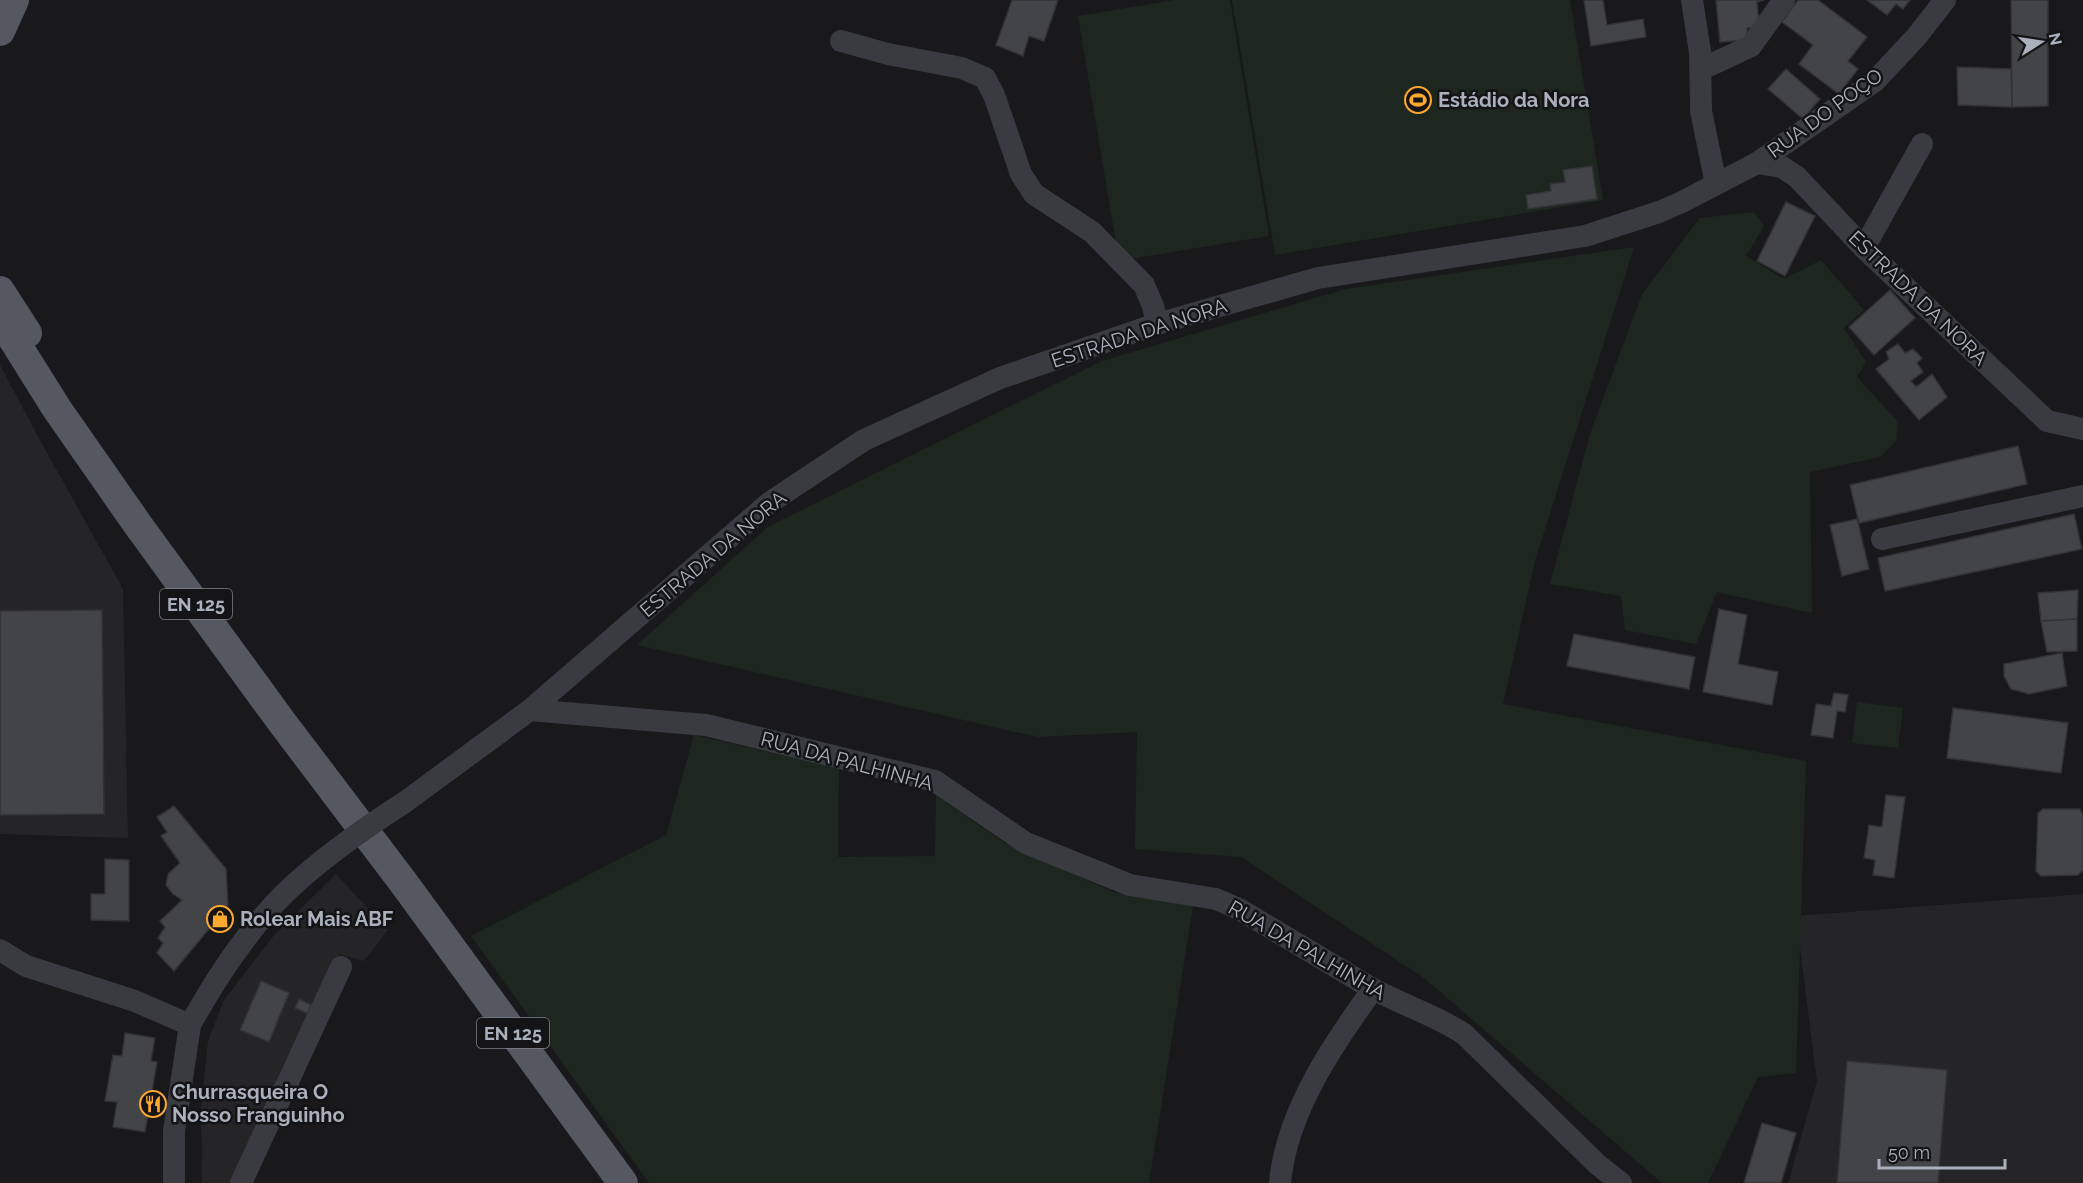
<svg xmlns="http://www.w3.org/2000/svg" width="2083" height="1183" viewBox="0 0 2083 1183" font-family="Raleway,sans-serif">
	<rect width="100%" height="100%" fill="#19191b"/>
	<g fill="#252528">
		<path d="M0,365L36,433L123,589L128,838L0,834Z"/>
		<path d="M336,874L388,930L364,961L339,954L285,1060L233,1183H202L201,1110L208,1041L224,1000L275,934Z"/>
		<path d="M2083,894V1183H1788L1817,1081L1796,916Z"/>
	</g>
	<g fill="#1e271f">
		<path d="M1174,0H1230L1269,236L1119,261L1078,16Z"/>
		<path d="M1232,0H1570L1603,200L1275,255Z"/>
		<path d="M1754,212L1764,226L1746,256L1784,279L1821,260L1864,310L1844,328L1866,362L1857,377L1898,422L1896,441L1880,457L1810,472L1812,613L1717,592L1696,644L1625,630L1621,596L1550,584L1590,434L1642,294L1700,218Z"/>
		<path d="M1634,247L1535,561L1503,704L1806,761L1796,1073L1758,1077L1708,1183H1662L1424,978L1241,857L1135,849L1137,732L1038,737L637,645L769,526L1102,361L1346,289Z"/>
		<path d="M1857,702L1903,708L1898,748L1852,743Z"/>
		<path d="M694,735L839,768L838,857L935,856L936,795L1003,842L1113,892L1193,906L1149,1183H649L471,936L666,835Z"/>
	</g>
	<g fill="#434448" stroke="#333337" stroke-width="1.5">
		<path d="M1012,0H1058L1044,41L1029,36L1023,56L996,45Z"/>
		<path d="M1584,0H1603L1607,25L1643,19L1646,37L1591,46Z"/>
		<path d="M1716,0H1764L1757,2L1759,27L1747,28V40L1720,42Z"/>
		<path d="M1798,0H1818L1867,37L1848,61L1858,69L1839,94L1799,64L1813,45L1782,22Z"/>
		<path d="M1867,0H1910L1903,9L1896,4L1887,15Z"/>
		<path d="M2011,0H2048V106L2012,107Z"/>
		<path d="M1957,67L2011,69L2012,107L1958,105Z"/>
		<path d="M1786,69L1820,99L1803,119L1768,89Z"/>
		<path d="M1592,166L1597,199L1528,209L1526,195L1551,191L1550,184L1565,182L1563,170Z"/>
		<path d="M1786,202L1815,216L1785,276L1757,261Z"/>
		<path d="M1890,290L1915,318L1874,355L1849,327Z"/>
		<path d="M1898,344L1905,353L1913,349L1922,358L1917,363L1923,372L1911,381L1916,387L1932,374L1947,397L1919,420L1876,369L1889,359L1886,352Z"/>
		<path d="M2018,446L2027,484L1859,523L1850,485Z"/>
		<path d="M2074,514L2082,549L1885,591L1878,558Z"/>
		<path d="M1857,519L1869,569L1842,576L1830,525Z"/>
		<path d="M2078,590L2077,619L2041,621L2038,593Z"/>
		<path d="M1719,609L1747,615L1738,664L1778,672L1772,705L1703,692Z"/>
		<path d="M102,610L104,814L0,815V611Z"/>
		<path d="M2077,619V651L2047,652L2041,621Z"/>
		<path d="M1574,634L1695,657L1689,689L1567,666Z"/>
		<path d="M2062,653L2067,686L2029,694L2011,689L2004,676V664Z"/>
		<path d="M1834,693L1848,695L1845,712L1837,711L1833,738L1811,735L1816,704L1831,706Z"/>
		<path d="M1953,708L2068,723L2061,773L1947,758Z"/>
		<path d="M1886,795L1905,797L1894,878L1873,875L1875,860L1864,858L1869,825L1882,827Z"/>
		<path d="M174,806L226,869L228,906L174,971L157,953L163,943L158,938L165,927L160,921L182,900L173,894L166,885L168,874L180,863L161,836L167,832L157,817Z"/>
		<path d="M2043,809H2080L2083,815V870L2078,875L2041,876L2036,871L2038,813Z"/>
		<path d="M105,859L129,860V921L91,920V894H105Z"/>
		<path d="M261,981L289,993L269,1042L240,1030Z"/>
		<path d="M299,999L311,1005L307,1013L295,1008Z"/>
		<path d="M125,1033L155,1038L151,1061L157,1062L145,1132L113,1127L117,1102L105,1101L113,1055L122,1056Z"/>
		<path d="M1847,1061L1947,1070L1938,1183H1837Z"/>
		<path d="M1762,1123L1796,1133L1781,1183H1744Z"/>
	</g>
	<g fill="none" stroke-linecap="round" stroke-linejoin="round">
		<g stroke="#393b41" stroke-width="22">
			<path d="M1692,0L1700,52L1701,111L1716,184"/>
			<path d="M841,41L888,54L962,68L985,78L994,95L1021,174L1034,194L1092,232L1144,285L1153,306L1157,324"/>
			<path d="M1702,69L1751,46L1784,0"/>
			<path d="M1757,163L1782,167L1797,177L1864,248L2047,421L2083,429"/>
			<path d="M1864,248L1922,144"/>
			<path d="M1882,539L2083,496"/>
			<path d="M530,710L706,725L935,781L1026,843L1130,885L1216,899L1239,909L1373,989C1403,1005 1435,1015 1464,1034L1597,1164L1621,1183"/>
			<path d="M405,802L530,710L769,503L864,440L1000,378L1157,324L1318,278L1585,236L1659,212L1682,202L1757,163L1875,81L1917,36L1945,0"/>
			<path d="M0,950L26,966L135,1001L190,1025L174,1131V1183"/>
			<path d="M241,1183L341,967"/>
			<path d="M1280,1183C1286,1113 1333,1044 1373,989"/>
		</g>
		<g stroke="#555860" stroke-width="30">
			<path d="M0,31L14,0"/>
			<path d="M0,291L27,333"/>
			<path d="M0,318L57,409L138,525L281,721L403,882L623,1183"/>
		</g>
		<path stroke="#393b41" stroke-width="22" d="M190,1025C216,978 246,932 284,894C320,859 363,829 405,802"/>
	</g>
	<defs>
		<symbol id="stadium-ring" viewBox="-11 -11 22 22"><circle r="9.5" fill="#141416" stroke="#fda82f" stroke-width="1.5"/><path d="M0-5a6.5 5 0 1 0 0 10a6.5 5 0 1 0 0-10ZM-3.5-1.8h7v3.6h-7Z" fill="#fda82f"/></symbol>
		<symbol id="shop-ring" viewBox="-11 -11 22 22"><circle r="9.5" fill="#141416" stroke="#fda82f" stroke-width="1.5"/><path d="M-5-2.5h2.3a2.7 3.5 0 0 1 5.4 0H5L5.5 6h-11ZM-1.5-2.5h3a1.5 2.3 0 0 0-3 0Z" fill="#fda82f"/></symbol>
		<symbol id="restaurant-ring" viewBox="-11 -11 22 22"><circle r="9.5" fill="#141416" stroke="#fda82f" stroke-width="1.5"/><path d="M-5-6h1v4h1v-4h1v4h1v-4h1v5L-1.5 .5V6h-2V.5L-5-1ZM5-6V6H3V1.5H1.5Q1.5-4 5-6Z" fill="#fda82f"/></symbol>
	</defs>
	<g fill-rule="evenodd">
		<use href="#stadium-ring" x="1403" y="85" width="30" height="30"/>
		<use href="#shop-ring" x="205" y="904" width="30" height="30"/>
		<use href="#restaurant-ring" x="138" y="1089" width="30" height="30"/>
	</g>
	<g text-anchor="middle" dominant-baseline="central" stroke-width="5" stroke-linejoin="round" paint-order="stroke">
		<g fill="#141416" stroke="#7d828a" stroke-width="1.5">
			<rect x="160" y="589" width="72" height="30" rx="4.5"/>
			<rect x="477" y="1018" width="72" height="30" rx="4.5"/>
		</g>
		<g font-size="18" font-weight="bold" fill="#aab1bc">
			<text x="196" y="604">EN 125</text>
			<text x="513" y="1033">EN 125</text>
		</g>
		<g font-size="20" font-weight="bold" fill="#aab1bc" stroke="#141416" text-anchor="start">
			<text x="1438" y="100">Estádio da Nora</text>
			<text x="240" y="919">Rolear Mais ABF</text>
			<text x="172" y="1092">Churrasqueira O<tspan x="172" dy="23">Nosso Franguinho</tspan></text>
		</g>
		<g font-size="20" fill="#aab1bc" stroke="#141416">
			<text transform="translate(1825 113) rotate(-36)">RUA DO POÇO</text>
			<text transform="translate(1918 298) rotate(44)">ESTRADA DA NORA</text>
			<text transform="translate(1139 333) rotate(-18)">ESTRADA DA NORA</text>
			<text transform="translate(713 554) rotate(-40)">ESTRADA DA NORA</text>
			<text transform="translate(847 761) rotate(15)">RUA DA PALHINHA</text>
			<text transform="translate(1307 950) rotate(30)">RUA DA PALHINHA</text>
		</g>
	</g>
	<g transform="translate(2041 42) rotate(78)" stroke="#141416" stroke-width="4.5" paint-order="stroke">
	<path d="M0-4.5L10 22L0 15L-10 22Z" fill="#aab1bc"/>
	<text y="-9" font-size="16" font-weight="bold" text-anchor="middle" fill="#aab1bc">N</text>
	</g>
	<path d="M1879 1159v9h126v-9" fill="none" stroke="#aab1bc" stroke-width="3"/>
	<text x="1888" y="1159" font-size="18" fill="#aab1bc" stroke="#141416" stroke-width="4.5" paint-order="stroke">50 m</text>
</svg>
